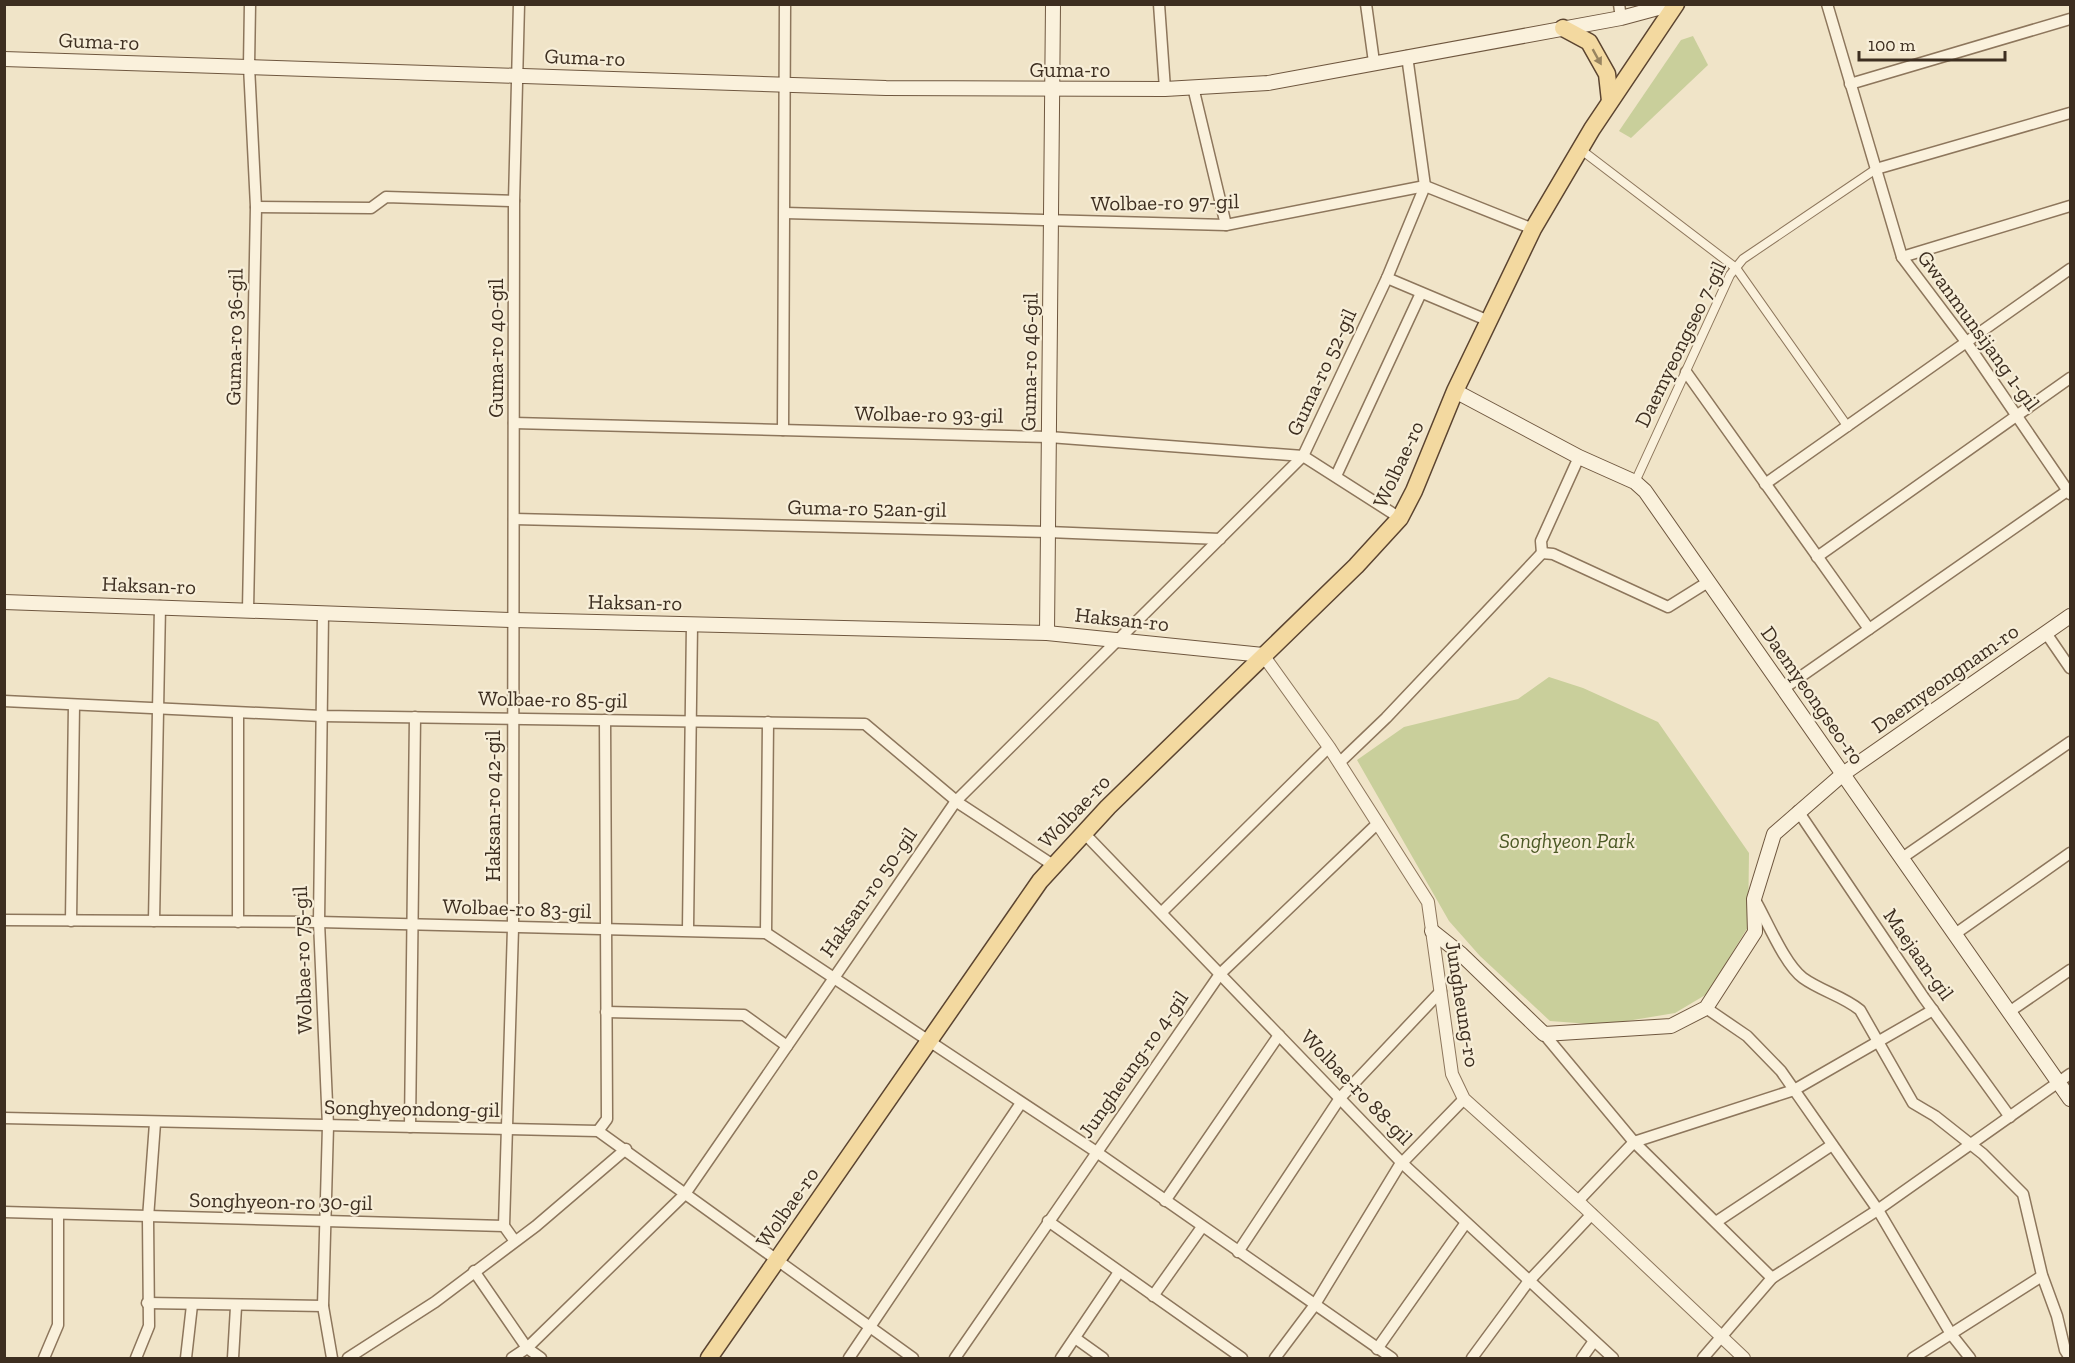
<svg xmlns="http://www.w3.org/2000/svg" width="2075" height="1363" viewBox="0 0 2075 1363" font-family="'Zilla Slab',serif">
	<rect width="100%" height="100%" fill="#f0e4c8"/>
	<g fill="#c9cf9b">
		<path d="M1693,36L1708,65L1631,138L1619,131L1681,40Z"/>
		<path d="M1549,677L1583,688L1658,722L1749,853L1748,927L1707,994L1675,1013L1603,1025L1550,1021L1480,956L1449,921L1357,760L1404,727L1518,699Z"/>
	</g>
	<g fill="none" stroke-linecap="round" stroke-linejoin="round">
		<defs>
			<g id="pedestrian">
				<path d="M1580,149L1736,268L1848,427"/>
				<path d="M1635,482L1730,275L1743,259L1876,169"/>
			</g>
			<g id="minor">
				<path d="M1159,4L1165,89"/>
				<path d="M1366,4L1374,62"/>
				<path d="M1619,4L1621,18"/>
				<path d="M1827,4L1902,257L1967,343L2070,494"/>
				<path d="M1850,84L2070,19"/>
				<path d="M1193,87L1226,225"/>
				<path d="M1876,169L2070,113"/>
				<path d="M256,207L371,208L386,197L514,201"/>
				<path d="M785,213L1226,225L1425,186L1533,229"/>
				<path d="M1902,257L2070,206"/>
				<path d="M1387,278L1489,321"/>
				<path d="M1686,372L1869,629"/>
				<path d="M514,423L1049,437L1303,456L1400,518"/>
				<path d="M783,430L785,4"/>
				<path d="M1336,476L1421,293"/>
				<path d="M1765,484L2070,269"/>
				<path d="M514,519L1048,532L1220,539"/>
				<path d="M1542,553L1553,554L1668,607L1708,582"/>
				<path d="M1542,553L1541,541L1579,457"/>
				<path d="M1817,557L2070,378"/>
				<path d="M248,610L256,207L249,66L250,4"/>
				<path d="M323,613L319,922L328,1126L323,1306L332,1358"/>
				<path d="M2046,633L2070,668"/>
				<path d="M1783,689L2070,489"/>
				<path d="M4,701L322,716L865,724L960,804L1053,865"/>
				<path d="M1339,763L1386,718L1542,553"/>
				<path d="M1798,811L1924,998L2010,1117"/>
				<path d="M1083,832L1402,1163L1613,1358"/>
				<path d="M1902,858L2070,742"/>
				<path d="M1755,900C1767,921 1785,965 1803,978C1821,991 1843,996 1860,1010L1913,1103L1935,1116L1983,1154L2023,1194L2042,1275L2057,1316L2065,1350L2070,1358"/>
				<path d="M1162,912L1329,747"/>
				<path d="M4,920L319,922L766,933L1095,1151L1392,1358"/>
				<path d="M71,921L74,705"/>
				<path d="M154,921L160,606"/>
				<path d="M238,922V714"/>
				<path d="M688,929L692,624"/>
				<path d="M766,933L768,722"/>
				<path d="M1955,934L2070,853"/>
				<path d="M1706,1008L1747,1036L1781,1071L1878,1210L1951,1334L1970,1358"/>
				<path d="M606,1012L744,1015L787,1046"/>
				<path d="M2009,1012L2070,970"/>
				<path d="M1544,1034L1634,1142L1772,1278"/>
				<path d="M4,1118L598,1131L913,1358"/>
				<path d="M410,1127L415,717"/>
				<path d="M598,1131L607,1119L605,720"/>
				<path d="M1165,1201L1279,1035"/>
				<path d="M1578,1201L1634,1142L1794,1090L1933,1010"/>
				<path d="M4,1212L504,1226"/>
				<path d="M1048,1221L1242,1358"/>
				<path d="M1716,1222L1832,1145"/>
				<path d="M514,1240L504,1226L513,928L514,201L519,4"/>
				<path d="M1238,1252L1340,1098L1441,991"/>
				<path d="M474,1271L527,1348L541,1358"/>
				<path d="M1153,1296L1202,1227"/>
				<path d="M147,1303L323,1306"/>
				<path d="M1075,1338L1103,1358"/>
				<path d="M1377,1349L1465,1224"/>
				<path d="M44,1358L58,1325V1214"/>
				<path d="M136,1358L149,1326L148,1218L155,1123"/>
				<path d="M186,1358L192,1305"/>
				<path d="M233,1358L236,1307"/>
				<path d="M348,1358L435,1302L536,1226L626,1149"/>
				<path d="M512,1358L527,1348L685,1194L956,801L1303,456L1387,278L1425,186L1407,56"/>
				<path d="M849,1358L1021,1103"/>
				<path d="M955,1358L1220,974L1378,823"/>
				<path d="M1061,1358L1119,1272"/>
				<path d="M1275,1358L1314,1306L1399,1166L1464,1099"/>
				<path d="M1472,1358L1528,1282L1592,1214"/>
				<path d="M1582,1358L1594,1341"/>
				<path d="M1703,1358L1772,1278L1876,1211L2070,1074"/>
				<path d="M1913,1358L2042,1276"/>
			</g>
			<path id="tertiary" d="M1263,655L1329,747L1428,902L1452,1074L1464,1099L1583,1206L1744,1358"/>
			<g id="secondary">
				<path d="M4,59L886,88L1165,89L1268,83L1621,18L1673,4"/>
				<path d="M1455,391L1579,457L1635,482L1645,491L2070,1099"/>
				<path d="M4,602L513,620L1047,633L1263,655"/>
				<path d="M1047,633L1053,4"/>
				<path d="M1432,931L1461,954L1544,1034L1671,1026L1706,1008L1755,932L1754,899L1774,834L1843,774L2070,616"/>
			</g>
			<g id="primary">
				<path d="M1563,28L1589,42L1607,74L1610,101"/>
				<path d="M709,1358L1040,881L1108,807L1356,566L1400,518L1414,491L1455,391L1533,229L1592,129L1676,4"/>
			</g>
		</defs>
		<use href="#pedestrian" stroke="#8d765c" stroke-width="10"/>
		<use href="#minor" stroke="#8d765c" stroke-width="13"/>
		<use href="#tertiary" stroke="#8d765c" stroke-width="14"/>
		<use href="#secondary" stroke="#6f573f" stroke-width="16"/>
		<use href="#primary" stroke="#5b4430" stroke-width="19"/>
		<use href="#pedestrian" stroke="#faf1dc" stroke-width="8"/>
		<use href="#minor" stroke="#faf1dc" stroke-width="10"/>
		<use href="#tertiary" stroke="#faf1dc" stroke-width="12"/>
		<use href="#secondary" stroke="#faf1dc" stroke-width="14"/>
		<use href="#primary" stroke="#f3d9a0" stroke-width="16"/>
	</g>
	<defs><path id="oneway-solid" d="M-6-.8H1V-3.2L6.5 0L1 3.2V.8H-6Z" transform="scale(1.5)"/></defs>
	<use fill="#988460" href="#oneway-solid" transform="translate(1597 57) rotate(61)"/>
	<g text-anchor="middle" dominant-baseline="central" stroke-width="4.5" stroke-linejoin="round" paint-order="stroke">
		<g font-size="21" fill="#3d2e20" stroke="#f7eed8">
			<text transform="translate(99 41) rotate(2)">Guma-ro</text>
			<text transform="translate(585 57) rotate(2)">Guma-ro</text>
			<text x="1070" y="69">Guma-ro</text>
			<text transform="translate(1165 202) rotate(-1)">Wolbae-ro 97-gil</text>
			<text transform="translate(1979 330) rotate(54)">Gwanmunsijang 1-gil</text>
			<text transform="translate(234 337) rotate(-89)">Guma-ro 36-gil</text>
			<text transform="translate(1680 344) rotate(-64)">Daemyeongseo 7-gil</text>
			<text transform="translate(495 348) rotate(-90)">Guma-ro 40-gil</text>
			<text transform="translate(1029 362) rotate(-89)">Guma-ro 46-gil</text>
			<text transform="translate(1321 372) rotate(-65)">Guma-ro 52-gil</text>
			<text transform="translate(929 414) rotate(1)">Wolbae-ro 93-gil</text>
			<text transform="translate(1398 464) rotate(-65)">Wolbae-ro</text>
			<text transform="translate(867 508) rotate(1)">Guma-ro 52an-gil</text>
			<text transform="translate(149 585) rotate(2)">Haksan-ro</text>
			<text transform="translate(635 602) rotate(1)">Haksan-ro</text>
			<text transform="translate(1122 619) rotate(6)">Haksan-ro</text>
			<text transform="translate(1945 678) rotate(-35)">Daemyeongnam-ro</text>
			<text transform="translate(1813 695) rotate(55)">Daemyeongseo-ro</text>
			<text transform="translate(553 699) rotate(1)">Wolbae-ro 85-gil</text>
			<text transform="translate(492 806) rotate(-90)">Haksan-ro 42-gil</text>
			<text transform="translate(1074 811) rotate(-46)">Wolbae-ro</text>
			<text transform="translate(868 892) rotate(-55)">Haksan-ro 50-gil</text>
			<text transform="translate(517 908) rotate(2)">Wolbae-ro 83-gil</text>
			<text transform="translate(1919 954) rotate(55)">Maejaan-gil</text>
			<text transform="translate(302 960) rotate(-92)">Wolbae-ro 75-gil</text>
			<text transform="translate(1463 1004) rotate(81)">Jungheung-ro</text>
			<text transform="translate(1133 1064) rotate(-55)">Jungheung-ro 4-gil</text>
			<text transform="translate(1357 1087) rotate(46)">Wolbae-ro 88-gil</text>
			<text transform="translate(412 1108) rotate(1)">Songhyeondong-gil</text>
			<text transform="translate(281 1201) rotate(1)">Songhyeon-ro 30-gil</text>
			<text transform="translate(787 1207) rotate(-55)">Wolbae-ro</text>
		</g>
		<g font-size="21" font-style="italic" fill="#4d5a26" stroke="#f7eed8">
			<text x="1567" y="840">Songhyeon Park</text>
		</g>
	</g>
	<rect width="2075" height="1363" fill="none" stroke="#3d2e20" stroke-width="12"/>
	<path d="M1859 51v9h146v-9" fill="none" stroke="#3d2e20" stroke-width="3"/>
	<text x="1868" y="51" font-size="18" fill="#3d2e20" stroke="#f7eed8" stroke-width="4.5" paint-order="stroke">100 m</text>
</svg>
